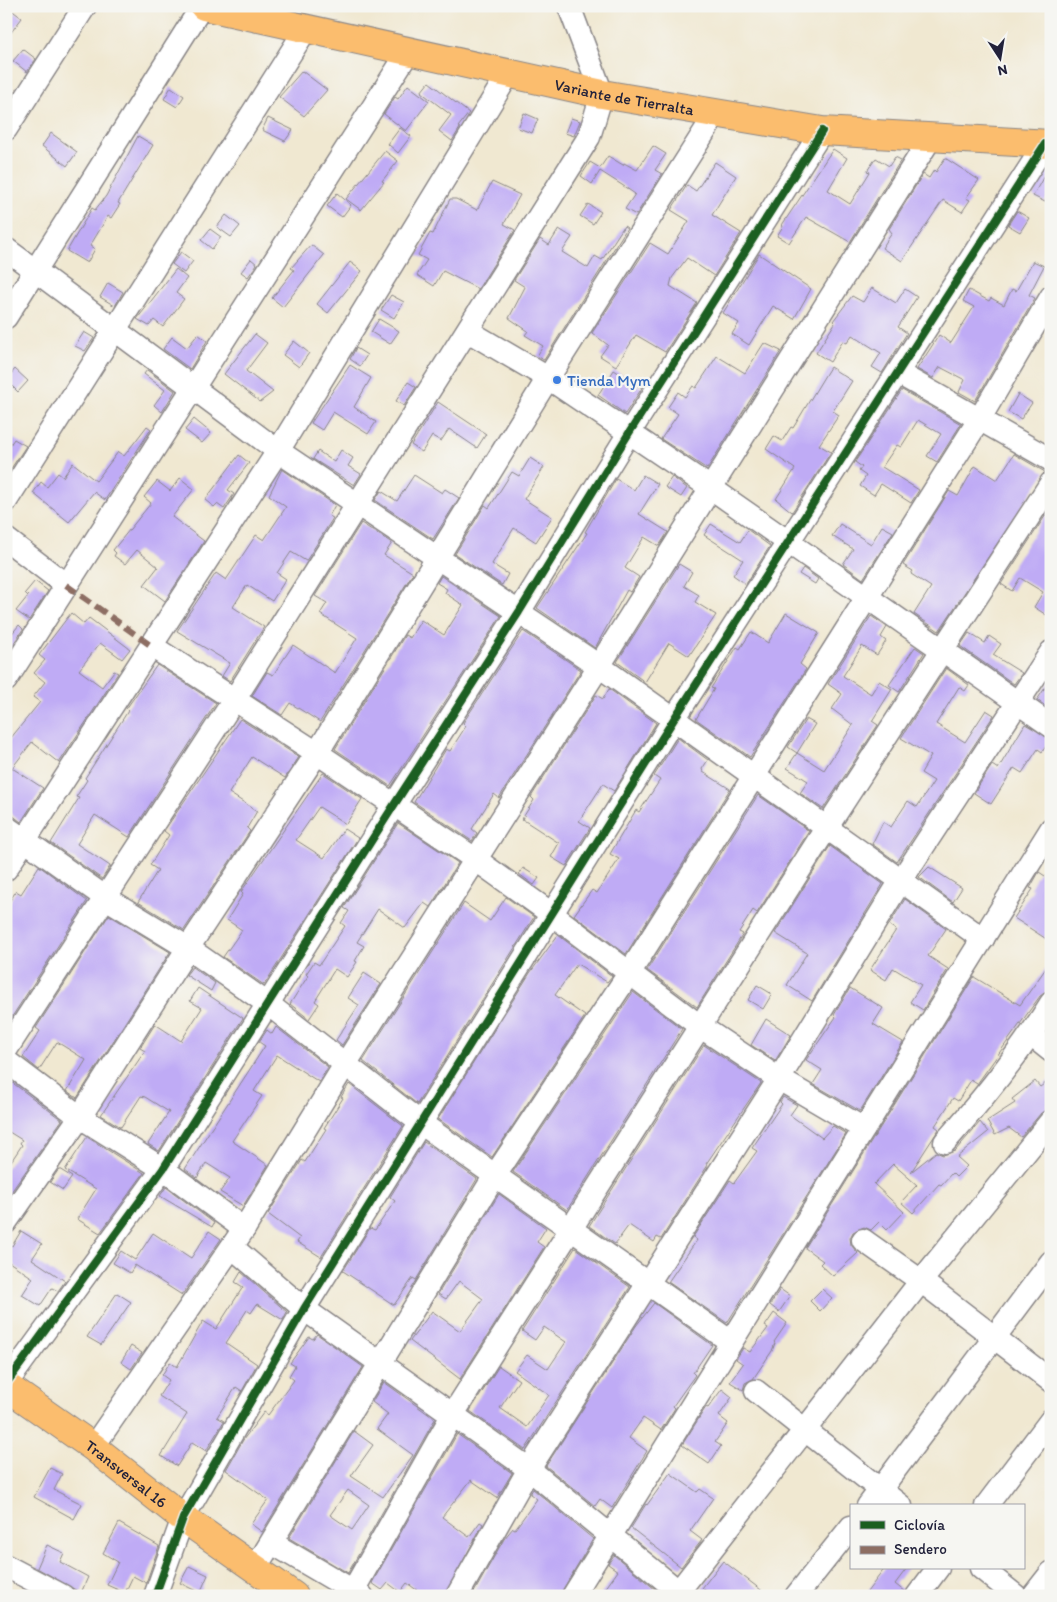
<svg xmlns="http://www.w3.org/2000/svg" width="1057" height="1602" viewBox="0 0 1057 1602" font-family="Itim,sans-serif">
	<rect width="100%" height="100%" fill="#f6f6f2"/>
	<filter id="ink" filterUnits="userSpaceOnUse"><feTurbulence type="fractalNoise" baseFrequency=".02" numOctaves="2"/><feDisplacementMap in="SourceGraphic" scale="10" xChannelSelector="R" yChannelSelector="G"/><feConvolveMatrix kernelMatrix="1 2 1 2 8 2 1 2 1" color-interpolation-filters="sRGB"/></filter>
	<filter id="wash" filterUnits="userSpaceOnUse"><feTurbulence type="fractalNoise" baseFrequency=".0096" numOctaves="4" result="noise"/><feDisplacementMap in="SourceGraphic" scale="20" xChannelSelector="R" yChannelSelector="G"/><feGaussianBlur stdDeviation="1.12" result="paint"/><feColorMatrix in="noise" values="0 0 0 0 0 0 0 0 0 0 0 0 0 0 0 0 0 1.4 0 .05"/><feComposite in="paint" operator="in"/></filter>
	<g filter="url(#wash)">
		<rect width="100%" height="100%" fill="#f0e8d1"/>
		<g id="blocks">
			<g fill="#bfabf5" fill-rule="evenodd">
				<path d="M6,6L22,18L6,39Z"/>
				<path d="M23,49L36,59L27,72L13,61Z"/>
				<path d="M302,71L327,90L304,116L279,97Z"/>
				<path d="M429,82L469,113L458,127L460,128L452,141L439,131L451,115L421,92Z"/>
				<path d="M408,85L429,101L406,131L384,114L395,97L398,99Z"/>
				<path d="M171,87L184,96L177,107L164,99Z"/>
				<path d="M524,113L538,119L532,133L518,128Z"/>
				<path d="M268,118L293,130L285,141L262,130Z"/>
				<path d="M571,118L580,121L574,136L565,133Z"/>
				<path d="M400,128L411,136L398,153L388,144Z"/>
				<path d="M51,133L77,152L67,166L42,146Z"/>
				<path d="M138,136L153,145L118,203L120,204L111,218L108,216L90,246L95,249L87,263L67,251L92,208L95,210L106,196Z"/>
				<path d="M653,146L666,154L655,170L662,174L636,215L625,209L635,194L622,185L600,171L592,184L581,176L590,162L600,168L608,156L623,165L624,163L637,170Z"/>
				<path d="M833,149L847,158L828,190L850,204L870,172L867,171L876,158L889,166L895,157L901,160L850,242L806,217L789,243L777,236L783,226L782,225Z"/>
				<path d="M385,151L398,161L382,181L384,182L361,210L346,199Z"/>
				<path d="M945,158L979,180L966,198L970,200L962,212L943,200L902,261L882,248L892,233L889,229L923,174L929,178L934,170L936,172Z"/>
				<path d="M715,162L736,176L712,215L741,233L714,276L687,258L672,278L670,286L697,303L665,352L636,335L616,366L600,356L608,345L592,333L650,243L668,254L689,221L671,210L687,185L696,191Z"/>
				<path d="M1051,163V190L1045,202L1033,196Z"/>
				<path d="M492,182L520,195L504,224L515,230L478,289L443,271L434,286L417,275L427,260L418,255L430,233L433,234L450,199H456L477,210Z"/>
				<path d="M337,193L351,205L342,217L327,206Z"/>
				<path d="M588,204L601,212L593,224L580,216Z"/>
				<path d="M1017,211L1029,218L1020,232L1008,225Z"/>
				<path d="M226,215L240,226L231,237L217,227Z"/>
				<path d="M624,226L627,228L544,360L537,356L543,346L525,335L528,331L509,318L525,287L514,280L540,239L549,245L559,229L572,237L562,252L588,268L595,256L602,260Z"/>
				<path d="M210,229L221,237L212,249L201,240Z"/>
				<path d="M311,245L324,255L283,307L272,298L294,270L291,268Z"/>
				<path d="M181,252L193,261L184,273L172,264Z"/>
				<path d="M759,254L811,289L794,319L773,306L749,345L732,334L739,323L723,313Z"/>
				<path d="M251,259L257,264L248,277L241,272Z"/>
				<path d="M1033,261L1044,266L1029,295L1035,298L975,401L959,392L965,380L940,367L933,378L917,369L939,335L951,343L974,307L963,301L969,290L989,301L991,298L1004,305L1012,289L1016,291Z"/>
				<path d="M350,262L362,271L328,313L317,304Z"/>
				<path d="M176,269L187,278L176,293L184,299L163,327L154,320L149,326L137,319Z"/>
				<path d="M108,283L123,292L115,306L100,297Z"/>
				<path d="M872,288L896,303L905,289L917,297L898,327L907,333L882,373L872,367L881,353L852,335L847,343L843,341L830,362L816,353L835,323L833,321L852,296L863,302Z"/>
				<path d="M391,295L404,302L394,318L381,310Z"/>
				<path d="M379,319L399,331L390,344L371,332Z"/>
				<path d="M84,332L94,338L85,351L75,346Z"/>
				<path d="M198,334L207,341L190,369L163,349L172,337L187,348Z"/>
				<path d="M255,334L267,343L246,371L273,392L260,402L224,374Z"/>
				<path d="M294,341L309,353L299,367L283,355Z"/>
				<path d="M764,343L781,351L707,469L661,439L678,414L668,407L678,392L685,397L693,386L696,388L717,356L745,373Z"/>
				<path d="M356,348L367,355L360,366L350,359Z"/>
				<path d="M350,365L371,378L354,407L376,422L368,434L333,412L322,430L311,423Z"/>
				<path d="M830,367L852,381L833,411L839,415L819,445L831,452L792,512L776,499L795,469L766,449L774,436L782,441L791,427L793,428Z"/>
				<path d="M15,369L28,381L18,392L6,380Z"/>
				<path d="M147,370L175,391L162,412L154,405L165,390L144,374Z"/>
				<path d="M614,370L642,388L625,414L598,395Z"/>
				<path d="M408,382L416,387L404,406L396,401Z"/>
				<path d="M902,390L961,424L937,462L927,456L941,434L918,420L901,447L897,445L882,467L919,490L911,503L881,484L874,495L860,486L866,476L859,471L862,467L855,462Z"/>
				<path d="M1018,394L1032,403L1021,419L1008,412Z"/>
				<path d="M438,402L486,434L477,448L449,429L441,441L432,436L422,452L411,445Z"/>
				<path d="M194,419L211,433L202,443L185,430Z"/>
				<path d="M147,426L151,429L105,500L94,492L69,522L33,493L41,482L47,487L58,473L63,477L73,463L96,481L118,452L124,456Z"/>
				<path d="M14,439L26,446L6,476V451Z"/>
				<path d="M341,450L353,458L348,466L361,474L354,485L313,459L318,451L334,462Z"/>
				<path d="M1014,454L1045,472L939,631L914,614L931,587L911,574L913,571L903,565L949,491L958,496L975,466L997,480Z"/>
				<path d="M239,455L249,463L228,490L234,494L224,509L217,504L214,507L205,500Z"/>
				<path d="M530,458L544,467L524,499L552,517L536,542L514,528L492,564L508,574L502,585L455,554L485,505L489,508L512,472L519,476Z"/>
				<path d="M282,469L335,505L329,516L333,518L306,561L291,552L277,573L286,579L272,601L247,585L233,607L264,627L230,681L222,676L230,663L177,631L216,573L226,580L256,535L264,540L286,507L269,495Z"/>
				<path d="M414,475L442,493L445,489L459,498L433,539L375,500L381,491L397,501Z"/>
				<path d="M643,475L658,484L639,514L668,532L659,546L644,537L625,568L639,577L630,592L627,590L595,648L537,608L587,533L585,532L616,479L634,490Z"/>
				<path d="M672,477L687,488L681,497L665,487Z"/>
				<path d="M180,478L194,489L172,517L204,541L165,601L144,585L158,567L137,550L125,564L114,556L116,553L113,550L151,503L144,497L157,481L170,491Z"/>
				<path d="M1051,507V618L1034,607L1043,592L1020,578L1012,591L1001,584Z"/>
				<path d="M361,523L392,543L384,555L413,573L320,722L290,703L282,715L252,696L267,672L273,675L293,645L335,673L357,638L320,614L327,603L315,596Z"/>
				<path d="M711,524L740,542L748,530L770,546L746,584L733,575L743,560L704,535Z"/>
				<path d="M840,524L871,544L882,526L893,532L863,579L843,564L853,549L832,536Z"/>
				<path d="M679,564L692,572L684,586L699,595L695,602L716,615L689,656L669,643L645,682L617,662Z"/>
				<path d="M803,568L818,579L815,584L799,574Z"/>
				<path d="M441,576L501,616L390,786L335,749L405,635L410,638L421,620L444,635L463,605L445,593L447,589L437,583Z"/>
				<path d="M35,581L48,591L29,620L16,611L28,596L25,593Z"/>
				<path d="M71,613L84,624L89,618L130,649L122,659L100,643L79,670L102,687L114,671L118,673L59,763L32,742L12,768L43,788L21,822L6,810V744L40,702L33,697L45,682L34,673L45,660L39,655Z"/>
				<path d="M786,613L819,633L800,664L806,669L750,757L696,719L714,689L711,688L737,647L740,649L751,632L768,643Z"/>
				<path d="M871,616L887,627L881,637L886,641L877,655L862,646L843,676L871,694L879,681L892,689L872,721L878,725L823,809L800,793L808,781L787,768L797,753L788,747L806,719L815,724L797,753L824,770L853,725L832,709L842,694L828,684Z"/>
				<path d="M19,625L23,629L6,655V641Z"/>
				<path d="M523,631L581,670L499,798L494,794L472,829L477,833L472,841L414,802L446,749L450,751L466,726L463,723Z"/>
				<path d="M969,633L985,643L989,636L1001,644L993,655L1022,673L1014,684L960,646Z"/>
				<path d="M915,647L924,653L899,692L889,685Z"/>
				<path d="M157,665L216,703L129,837L95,815L77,844L110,866L102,879L51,843L79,798L76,797L87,780L85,778L128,711L126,709Z"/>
				<path d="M946,668L969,685L965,691L959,687L936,724L965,742L986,710L994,715L897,862L872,844L883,822L891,827L908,801L917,807L934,781L921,773L931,756L901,738Z"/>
				<path d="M1051,679V710L1037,700Z"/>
				<path d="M609,689L656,723L614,791L603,784L579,821L590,828L566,866L551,857L559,843L522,819L534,800L531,797L596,695L603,699Z"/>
				<path d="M240,719L299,757L285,778L252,757L229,793L257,811L247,828L250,831L184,930L138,902L158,870L150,865L169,835L164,831Z"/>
				<path d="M1025,724L1051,739L1042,752L1038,749L1022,773L1014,768L991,804L974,793L992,765L998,769Z"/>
				<path d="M678,738L708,760L702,769L703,772L730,789L626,954L574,915L592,890L597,893L619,859L610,854L636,810L639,812L660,780L654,776Z"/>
				<path d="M323,773L362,799L346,824L319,807L296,840L324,858L344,829L358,838L264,985L223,957L242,930L227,920L243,894L241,892Z"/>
				<path d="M758,795L809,831L757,913L753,910L739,932L743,934L697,1007L647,970Z"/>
				<path d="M398,823L458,863L430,907L424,903L405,928L378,909L357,942L364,946L355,961L357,962L347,977L335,969L315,1001L319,1004L309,1019L290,1004L308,976L306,974L314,962L319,965L345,926L341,923L349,911L344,908Z"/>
				<path d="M830,846L883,884L812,1001L787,985L807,953L775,933Z"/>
				<path d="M39,866L87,901L6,1026V907L16,891L21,894Z"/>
				<path d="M929,867L962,888L953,902L919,877Z"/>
				<path d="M523,868L539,878L534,885L519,874Z"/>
				<path d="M1039,872L1051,880V942L1014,918L1033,889L1030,888Z"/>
				<path d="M506,897L534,917L417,1104L363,1061L464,903L490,921Z"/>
				<path d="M905,899L946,929L928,956L948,969L923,1010L910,1002L921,985L893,968L886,980L870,970L896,930L889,925Z"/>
				<path d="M109,915L170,952L77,1098L67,1091L86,1060L57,1042L39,1070L23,1057L40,1031L36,1028Z"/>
				<path d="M558,935L612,976L607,982L577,964L555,995L585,1016L492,1157L438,1119L530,973Z"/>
				<path d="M1051,961V990L1040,996L977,1084L971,1080L958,1101L953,1098L935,1126L939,1129L911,1172L936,1152L943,1155L955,1151L980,1122L988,1132L957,1157L967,1166L956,1177L952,1173L941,1185L939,1184L913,1213L901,1202L917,1185L893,1164L874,1184L904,1212L887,1230L879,1222L871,1230L864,1227L853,1232L850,1238L851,1245L858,1253L833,1276L820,1264L823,1261L805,1248L974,977L1020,1005Z"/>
				<path d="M192,967L215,983L211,991L186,975Z"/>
				<path d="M364,973L381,984L342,1045L336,1040L359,1005L348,998Z"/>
				<path d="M757,985L772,994L763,1009L748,1000Z"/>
				<path d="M198,988L243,1018L159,1151L148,1144L169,1112L145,1097L141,1096L121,1127L101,1115L145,1051L140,1048L155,1024L181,1041L202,1008L190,1001Z"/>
				<path d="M850,988L883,1008L873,1024L903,1042L860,1111L813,1084L822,1070L806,1060L836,1017L834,1015Z"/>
				<path d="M633,992L682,1029L567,1210L513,1172Z"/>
				<path d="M766,1019L791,1035L775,1061L751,1045Z"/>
				<path d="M276,1027L328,1067L319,1082L277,1055L254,1091L262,1096L232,1141L268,1165L243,1206L220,1192L230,1178L206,1163L197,1178L185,1169L265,1046L259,1042L267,1030L272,1034Z"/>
				<path d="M704,1045L761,1083L706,1164L708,1165L661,1239L657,1237L654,1242L629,1225L615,1244L589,1226Z"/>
				<path d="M6,1078L62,1120L6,1199V1169L22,1145L20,1143L22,1140L6,1130Z"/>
				<path d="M1051,1079V1108L1041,1113L1021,1137L1009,1128L995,1135L987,1121L1015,1103L1012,1099L1035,1081L1040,1087Z"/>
				<path d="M349,1084L403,1126L321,1257L297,1242L300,1238L268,1214L302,1160L305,1162L326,1129L324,1128L343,1098L341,1097Z"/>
				<path d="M783,1097L797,1105L790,1115L822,1138L833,1126L846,1134L727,1323L668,1282L697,1240L693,1237L730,1180L734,1183L757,1151L752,1148L782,1104L780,1102Z"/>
				<path d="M87,1137L144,1173L100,1233L77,1219L96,1189L65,1170Z"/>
				<path d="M424,1142L477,1179L416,1280L413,1278L394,1305L343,1271L370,1228L375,1230L395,1201L390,1197Z"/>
				<path d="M59,1169L72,1177L63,1190L50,1182Z"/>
				<path d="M166,1187L214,1223L212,1227L160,1196Z"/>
				<path d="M499,1194L546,1228L537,1242L544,1247L460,1379L410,1341L432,1311L460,1331L483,1299L459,1281L446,1299L438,1294Z"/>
				<path d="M21,1231L42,1244L32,1259L65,1281L58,1291L52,1288L40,1306L22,1295L33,1278L6,1260V1242L12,1246Z"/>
				<path d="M209,1231L221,1239L182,1295L135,1265L130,1273L113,1263L121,1251L135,1260L153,1233L191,1258Z"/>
				<path d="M575,1248L630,1287L525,1450L470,1411L499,1366L519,1380L500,1408L527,1427L549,1395L515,1371L527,1355L548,1369L566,1342L544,1327L535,1340L522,1331Z"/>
				<path d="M241,1272L287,1312L283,1320L257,1304L251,1313L247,1310L226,1343L257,1364L242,1391L236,1387L217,1417L224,1421L206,1451L192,1442L177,1466L161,1456L187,1414L159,1396L169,1380L162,1375L170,1362L177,1367L203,1321L216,1329L243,1287L235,1282Z"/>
				<path d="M780,1289L790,1296L779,1312L770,1305Z"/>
				<path d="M822,1289L832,1298L820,1311L810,1301Z"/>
				<path d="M117,1293L131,1302L101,1345L87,1337Z"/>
				<path d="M654,1303L712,1345L693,1373L695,1375L673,1406L675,1408L661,1430L643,1418L629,1438L647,1451L612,1508L600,1499L595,1506L546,1466L636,1326Z"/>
				<path d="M774,1313L787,1323L774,1342L775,1343L772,1351L753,1379L745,1383L743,1390L730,1382L743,1364L736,1359L743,1348L750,1352L768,1328L765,1326Z"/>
				<path d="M317,1334L363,1367L262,1532L251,1524L268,1500L226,1470L243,1440L264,1412L268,1415L294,1380L289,1376L295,1366L290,1363L309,1337L313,1339Z"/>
				<path d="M131,1346L142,1353L131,1369L121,1362Z"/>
				<path d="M384,1382L435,1419L348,1573L289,1538L354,1431L373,1445L351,1476L383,1497L413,1455L377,1429L388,1414L372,1402ZM348,1490L369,1505L352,1530L330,1515Z"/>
				<path d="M722,1389L732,1397L719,1416L728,1423L715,1442L721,1446L709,1464L682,1445L706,1407L708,1408Z"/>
				<path d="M457,1434L512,1473L497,1498L471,1480L442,1517L469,1537L480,1522L483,1524L444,1596H425L407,1583L400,1592L388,1583L382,1590L372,1583Z"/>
				<path d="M50,1468L62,1474L54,1490L82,1504L74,1519L34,1497Z"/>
				<path d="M670,1473L697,1492L700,1489L713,1498L690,1531L702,1540L681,1567L631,1528L646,1504L647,1505Z"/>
				<path d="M533,1489L593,1539L559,1596H472L504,1539L513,1528L515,1529L537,1499L530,1494Z"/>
				<path d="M119,1523L159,1546L146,1583L133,1576L125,1593L107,1585L118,1562L103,1553Z"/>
				<path d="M47,1545L64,1553L60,1562L88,1577L81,1593L37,1568Z"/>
				<path d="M614,1555L662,1595V1596H600L618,1571L608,1564Z"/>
				<path d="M723,1561L769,1596H713L702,1588Z"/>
				<path d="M189,1566L208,1575L200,1593L180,1583Z"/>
				<path d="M885,1568H907L895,1584L905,1592L904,1596H864Z"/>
			</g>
		</g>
	</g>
	<g filter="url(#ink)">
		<use href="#blocks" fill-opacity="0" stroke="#898586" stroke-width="1"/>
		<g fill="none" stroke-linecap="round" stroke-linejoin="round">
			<defs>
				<g id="minor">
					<path d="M6,129L85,6"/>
					<path d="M6,249L278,451L599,666L983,939"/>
					<path d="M6,317L202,6"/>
					<path d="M468,331L548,378L711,488L1051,726"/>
					<path d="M898,373L1051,460"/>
					<path d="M6,501L306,29"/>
					<path d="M6,539L66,585"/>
					<path d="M153,647L317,753L475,859L553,915L701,1027L779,1079L864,1129"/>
					<path d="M6,680L409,51"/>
					<path d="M6,827L106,898L188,948L268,1004L422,1124L731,1342"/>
					<path d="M6,869L278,451L509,73"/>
					<path d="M1031,1035L1051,1051"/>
					<path d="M6,1050L234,700L589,137L602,94L569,6"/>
					<path d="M6,1061L80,1117L163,1169L244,1229"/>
					<path d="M945,1142C984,1098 1020,1053 1051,1003"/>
					<path d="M6,1222L80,1117L188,948L317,753L548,378L717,112"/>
					<path d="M863,1240L921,1281L1051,1381"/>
					<path d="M232,1247L304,1309L529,1469L684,1596"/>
					<path d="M6,1384L163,1169L394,805L519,612L629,433L822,131"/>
					<path d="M756,1391L901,1506"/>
					<path d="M93,1447L244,1229L346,1063L599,666L930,139"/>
					<path d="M868,1506L1051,1262"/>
					<path d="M986,1506L1051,1420"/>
					<path d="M272,1543L362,1596"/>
					<path d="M6,1566L63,1596"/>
					<path d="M256,1567L494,1177L630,972L979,420L1051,297"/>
					<path d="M981,1568L1016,1596"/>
					<path d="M155,1596L183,1518L304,1309L674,719L1045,144"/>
					<path d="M350,1596L453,1414L827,827L1051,483"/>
					<path d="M457,1596L529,1469L779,1079L900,882L1051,652"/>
					<path d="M573,1596L1051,829"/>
					<path d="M675,1596L921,1281L1051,1121"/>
					<path d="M796,1596L851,1527"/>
					<path d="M917,1596L938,1568"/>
					<path d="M1033,1596L1051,1573"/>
				</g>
				<g id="major">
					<path id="s1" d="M204,6L602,94L822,131L1051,144"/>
					<path id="s2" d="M6,1386L93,1447L183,1518L294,1596"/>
				</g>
			</defs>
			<use href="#minor" stroke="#898586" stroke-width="25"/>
			<use href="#major" stroke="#898586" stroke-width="30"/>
			<use href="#minor" stroke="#fff" stroke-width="22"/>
			<use href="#major" stroke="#fbbd6e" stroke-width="28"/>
			<path stroke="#8d6e63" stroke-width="6" stroke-dasharray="12 6" stroke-linecap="butt" d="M66,585L153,647"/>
			<defs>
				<g id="cycleway">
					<path d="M6,1384L163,1169L394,805L519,612L629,433L822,131"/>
					<path d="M155,1596L183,1518L304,1309L674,719L1045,144"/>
				</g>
			</defs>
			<use href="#cycleway" stroke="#f6f6f2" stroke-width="11"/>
			<use href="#cycleway" stroke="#1b5e20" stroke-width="8"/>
		</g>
	</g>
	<circle fill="#3f7fe0" stroke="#f6f6f2" stroke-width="2" cx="557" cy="380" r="5"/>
	<g text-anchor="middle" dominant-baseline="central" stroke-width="4.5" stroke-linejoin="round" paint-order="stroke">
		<g font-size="16" fill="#22223b" stroke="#f6f6f2">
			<text stroke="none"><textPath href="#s1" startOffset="430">Variante de Tierralta</textPath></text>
			<text stroke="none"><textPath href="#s2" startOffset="149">Transversal 16</textPath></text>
		</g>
		<g font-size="16" fill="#366cbe" stroke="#f6f6f2" text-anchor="start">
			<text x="567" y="380">Tienda Mym</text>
		</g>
	</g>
	<rect width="1057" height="1602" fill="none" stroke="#f6f6f2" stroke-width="25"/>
	<rect x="850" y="1504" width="175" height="65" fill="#f6f6f2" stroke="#a1a1a9"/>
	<rect x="860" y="1521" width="25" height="8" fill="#1b5e20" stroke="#a1a1a9"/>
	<text x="894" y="1530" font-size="15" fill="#22223b">Ciclovía</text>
	<rect x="860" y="1546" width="25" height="8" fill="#8d6e63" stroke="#a1a1a9"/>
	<text x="894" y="1554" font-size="15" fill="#22223b">Sendero</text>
	<g transform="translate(1000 58) rotate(168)" stroke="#f6f6f2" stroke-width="4" paint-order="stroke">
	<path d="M0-4L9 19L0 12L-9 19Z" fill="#22223b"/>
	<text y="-8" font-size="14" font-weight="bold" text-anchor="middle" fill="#22223b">N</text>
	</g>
</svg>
